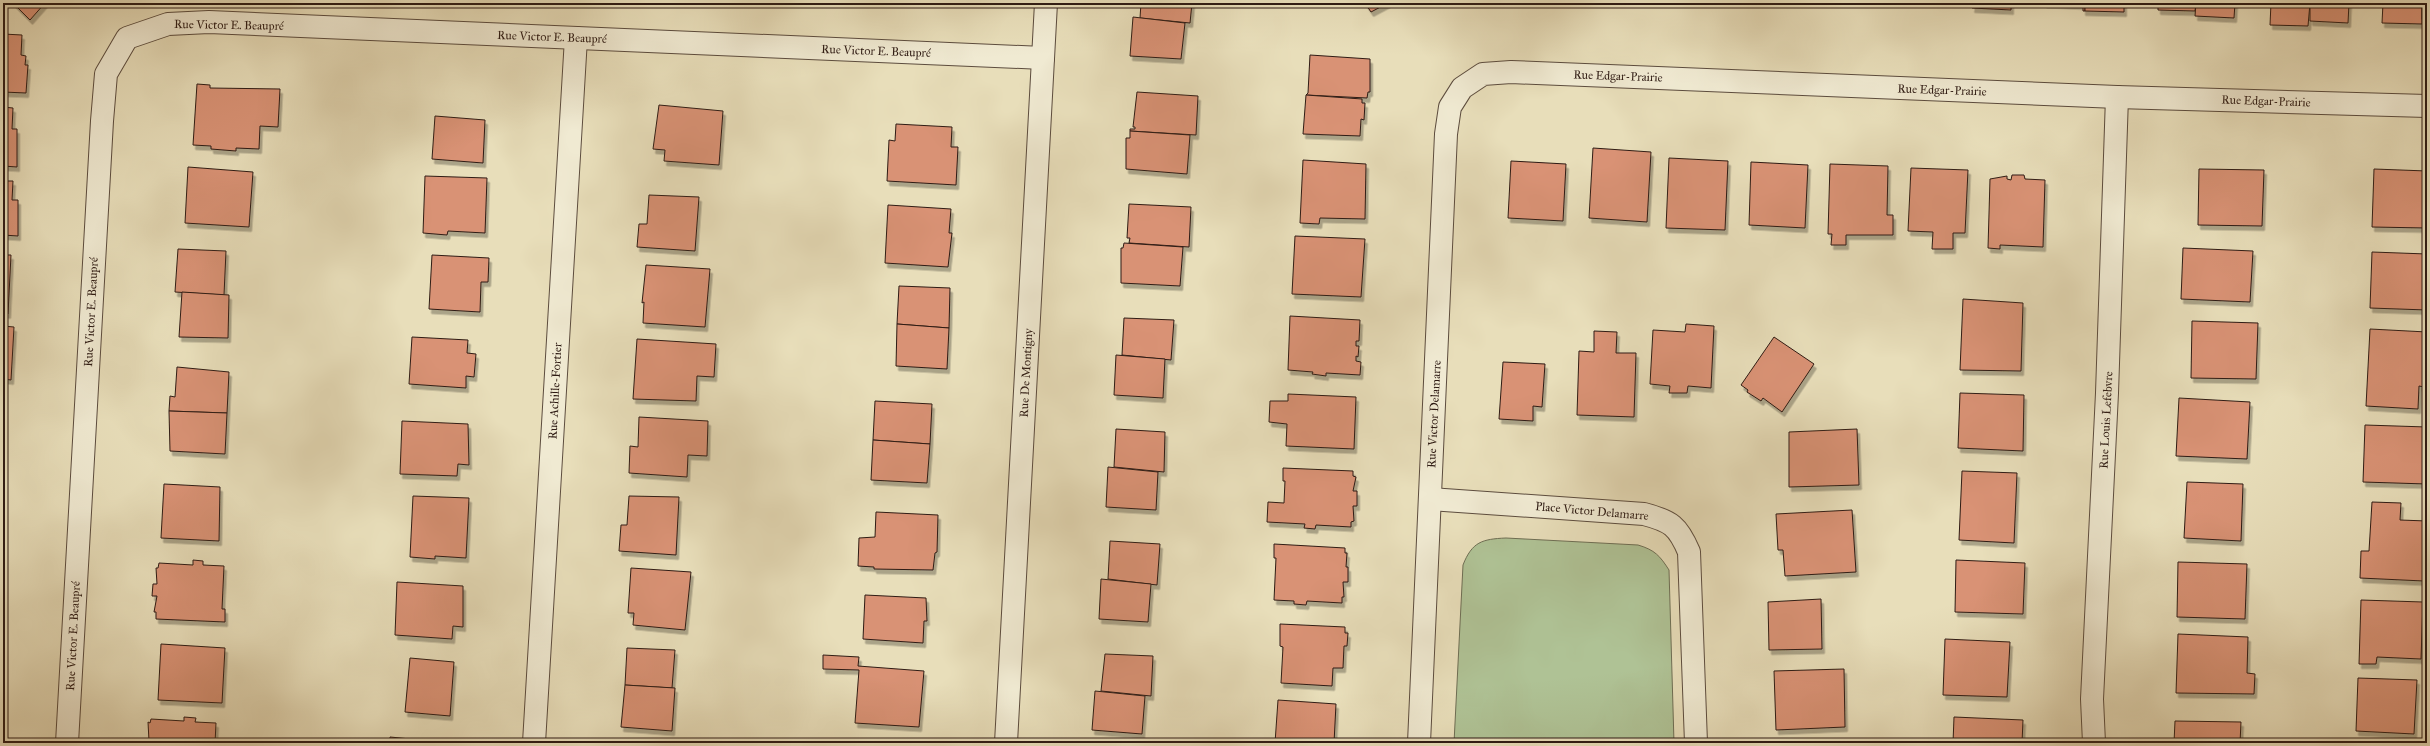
<svg xmlns="http://www.w3.org/2000/svg" width="2430" height="746" viewBox="0 0 2430 746" font-family="'IM FELL Great Primer',serif">
	<defs>
		<filter id="shadow"><feDropShadow dx="2.5" dy="4.5" stdDeviation="0" flood-color="#0004"/></filter>
	</defs>
	<rect width="100%" height="100%" fill="#e8deba"/>
	<filter id="stains"><feTurbulence type="fractalNoise" baseFrequency=".005" numOctaves="4"/><feColorMatrix values="0 0 0 0 .2 0 0 0 0 .09 0 0 0 0 .02 0 0 0 .5 -.17"/></filter>
	<radialGradient id="worn" r=".72"><stop offset=".6" stop-color="#630" stop-opacity="0"/><stop offset="1" stop-color="#630" stop-opacity=".3"/></radialGradient>
	<path fill="#afc295" stroke="#6e6e54" d="M1506,538L1638,545C1655,550 1660,556 1669,570L1674,743H1454L1463,565C1472,542 1482,539 1506,538Z"/>
	<g fill="#d99274" stroke="#2e1b14" filter="url(#shadow)">
		<path d="M13,3H45L30,20Z"/>
		<path d="M1141,3H1192L1190,23L1140,18Z"/>
		<path d="M1365,3H1388L1371,12Z"/>
		<path d="M1973,3H2011V10L1972,8Z"/>
		<path d="M2044,3H2085V11H2083V5Z"/>
		<path d="M2085,3H2124V12L2085,11Z"/>
		<path d="M2158,3H2196L2195,11L2158,10Z"/>
		<path d="M2196,3H2235L2234,18L2195,16Z"/>
		<path d="M2271,3H2310L2308,26L2270,25Z"/>
		<path d="M2310,3H2349L2348,23L2310,21Z"/>
		<path d="M2383,3H2422V24L2382,23Z"/>
		<rect x="2422" y="3" width="5" height="16"/>
		<path d="M1133,17L1185,23L1181,59L1130,56Z"/>
		<path d="M3,34L22,35L21,55L26,56L25,65H28L26,93L3,92Z"/>
		<path d="M1310,55L1370,59V92H1368L1367,98L1306,95L1308,93Z"/>
		<path d="M197,84L210,85V88L280,89L278,127L260,126L259,149L236,148V151L211,149V146L193,145Z"/>
		<path d="M1137,92L1198,96L1196,135L1130,131V129H1135V127H1133Z"/>
		<path d="M1306,95L1362,99V103H1365L1364,120L1361,119L1360,136L1303,134Z"/>
		<path d="M659,105L723,111L719,165L664,161L665,150L653,149Z"/>
		<path d="M3,107L13,108L12,129H17V167L3,166Z"/>
		<path d="M435,116L485,120L483,163L432,159Z"/>
		<path d="M896,124L952,127L951,147H958L956,185L887,181L889,140L895,141Z"/>
		<path d="M1130,131L1190,135L1187,174L1126,169V138H1130Z"/>
		<path d="M1593,148L1651,152L1647,222L1589,218Z"/>
		<path d="M1669,158L1728,161L1725,230L1666,228Z"/>
		<path d="M1303,160L1366,164L1365,219L1320,218L1319,224L1300,223Z"/>
		<path d="M1511,161L1566,164L1563,221L1508,218Z"/>
		<path d="M1751,162L1808,165L1805,228L1749,225Z"/>
		<path d="M1830,164L1888,166L1887,215H1893V235H1846V245H1831L1832,234H1828Z"/>
		<path d="M188,167L253,172L249,227L185,223Z"/>
		<path d="M1911,168L1968,170L1965,233H1953V249H1932L1933,232L1908,231Z"/>
		<path d="M2199,169L2264,170L2262,226L2198,225Z"/>
		<path d="M2374,169L2427,171V228L2372,227Z"/>
		<path d="M2012,175H2024L2025,179L2045,180L2043,247L2000,245V249L1988,248L1990,179L2007,176V179L2011,180Z"/>
		<path d="M425,176L487,178L485,233L448,231L447,235L423,233Z"/>
		<path d="M3,181H13L12,200H18V236L3,235Z"/>
		<path d="M649,195L699,197L695,251L637,247L639,224H647Z"/>
		<path d="M1129,204L1191,207L1189,247L1129,243L1130,238H1127Z"/>
		<path d="M888,205L951,209L949,233H952L948,267L885,263Z"/>
		<path d="M1295,236L1365,239L1361,297L1292,294Z"/>
		<path d="M1124,243L1183,247L1180,286L1121,283V248H1123Z"/>
		<path d="M2183,248L2253,251L2250,302L2181,299Z"/>
		<path d="M178,249L226,251L224,295L175,292Z"/>
		<path d="M2372,252L2427,254V310L2370,308Z"/>
		<path d="M3,255H11L8,314L3,313Z"/>
		<path d="M432,255L489,258L488,282H481L480,312L429,309Z"/>
		<path d="M646,265L710,269L705,327L643,323L644,302L642,303Z"/>
		<path d="M899,286L950,288L949,328L897,324Z"/>
		<path d="M182,292L229,295L228,338L179,337Z"/>
		<path d="M1963,299L2023,303L2021,371L1960,370Z"/>
		<path d="M1290,316L1360,320L1359,341H1356V346H1359L1358,357L1356,356V361L1361,362L1360,375L1326,373V376L1312,374L1313,372L1288,370Z"/>
		<path d="M1124,318L1174,320L1171,360L1122,355Z"/>
		<path d="M2192,321L2258,323L2256,379L2191,378Z"/>
		<path d="M897,324L949,328L947,369L896,366Z"/>
		<path d="M1686,324L1714,326L1711,388L1688,386L1687,393H1669L1670,386L1650,384L1653,330L1685,332Z"/>
		<path d="M3,326L14,327L11,380L3,379Z"/>
		<path d="M2370,329L2427,332L2424,387L2419,386L2418,409L2366,406Z"/>
		<path d="M1594,331L1617,332L1616,353H1636L1634,417L1577,415L1579,351L1594,352Z"/>
		<path d="M412,337L468,340L467,353L476,354L474,377L466,376V388L409,384Z"/>
		<path d="M1774,337L1814,364L1782,412L1763,398L1761,401L1747,392L1748,390L1741,385Z"/>
		<path d="M637,339L716,344L714,377L697,376L696,401L633,399Z"/>
		<path d="M1116,355L1165,359L1163,398L1114,395Z"/>
		<path d="M1503,362L1545,364L1542,407L1533,406V421L1499,419Z"/>
		<path d="M177,367L229,372L227,413L169,411L170,396L175,397Z"/>
		<path d="M1960,393L2024,395L2023,451L1958,448Z"/>
		<path d="M1288,394L1356,397L1354,449L1286,446L1287,424L1269,422L1270,401H1288Z"/>
		<path d="M2179,398L2250,402L2247,459L2176,456Z"/>
		<path d="M875,401L932,404L930,444L873,440Z"/>
		<path d="M169,411L227,413L225,454L170,451Z"/>
		<path d="M639,417L708,421L707,456L688,455L687,477L629,473L630,446L638,447Z"/>
		<path d="M402,421L468,424L469,465L458,464L457,476L400,474Z"/>
		<path d="M2365,425L2427,427V484L2363,482Z"/>
		<path d="M1116,429L1165,432L1164,472L1114,467Z"/>
		<path d="M1857,429L1859,485L1789,487V432Z"/>
		<path d="M873,440L930,444L927,483L871,480Z"/>
		<path d="M1108,467L1158,472L1156,510L1106,507Z"/>
		<path d="M1283,468L1353,471V476L1356,477L1353,491H1357V506H1353L1354,521L1351,522V527L1316,525L1315,529L1304,528L1305,524L1267,522L1268,502L1284,503L1285,481H1283Z"/>
		<path d="M1962,471L2017,473L2014,543L1959,540Z"/>
		<path d="M2187,482L2243,484L2241,541L2184,538Z"/>
		<path d="M164,484L220,487L219,541L161,538Z"/>
		<path d="M413,496L469,498L466,558L435,556V559L410,557Z"/>
		<path d="M629,496L679,497L676,555L619,551L621,525H627Z"/>
		<path d="M2372,502L2401,503L2400,520L2427,521V562H2425L2424,581L2360,578L2361,551H2369Z"/>
		<path d="M1852,510L1856,572L1785,576L1783,550H1778L1776,514Z"/>
		<path d="M876,512L938,515L937,552L935,553L933,570L874,569V567L858,566L859,538L875,537Z"/>
		<path d="M1110,541L1160,544L1157,585L1108,579Z"/>
		<path d="M1274,544L1345,548V553H1347L1346,567H1348V582H1343L1344,597H1342V603L1307,601L1306,605L1294,604V601L1274,600L1276,558H1274Z"/>
		<path d="M193,560L203,561V565L224,566L222,609H225V622L156,619V612H154L157,596H152L153,584H157L156,568H158L159,563L193,565Z"/>
		<path d="M1956,560L2025,563L2023,614L1955,612Z"/>
		<path d="M2178,562L2247,564L2245,619L2177,617Z"/>
		<path d="M631,568L691,572L685,630L633,625L634,613H628Z"/>
		<path d="M1101,579L1151,584L1148,622L1099,619Z"/>
		<path d="M397,582L463,586V627L453,626L452,639L395,635Z"/>
		<path d="M865,595L926,598L927,621H924L923,643L863,639Z"/>
		<path d="M1821,599L1822,649L1769,650L1768,602Z"/>
		<path d="M2361,600L2423,602L2421,659L2377,657L2376,664H2359Z"/>
		<path d="M1280,624L1345,627V633H1348L1347,646H1344L1343,668H1333L1332,686L1281,683L1283,647L1280,646Z"/>
		<path d="M2178,634L2248,637L2247,673L2255,674L2254,694L2176,693Z"/>
		<path d="M1945,639L2010,642L2007,697L1943,695Z"/>
		<path d="M161,644L225,648L222,703L158,700Z"/>
		<path d="M627,648L675,650L672,688L625,685Z"/>
		<path d="M1105,654L1153,656L1151,696L1101,691Z"/>
		<path d="M823,655L859,657L858,666L924,671L919,727L855,723L859,670L823,669Z"/>
		<path d="M410,658L454,662L450,716L405,712Z"/>
		<path d="M1844,669L1845,727L1776,730L1774,671Z"/>
		<path d="M2358,678L2417,680L2414,734L2356,731Z"/>
		<path d="M625,685L675,688L672,731L621,727Z"/>
		<path d="M1095,691L1145,696L1142,734L1092,730Z"/>
		<path d="M1278,700L1336,704L1334,743H1275Z"/>
		<path d="M184,717L196,718L195,722L216,723L215,743H144V740L149,741L148,722L150,723L151,719L184,721Z"/>
		<path d="M1954,717L2023,720L2022,743H1953Z"/>
		<path d="M2175,721L2241,722L2240,743H2174Z"/>
		<path d="M390,737L452,743H390Z"/>
	</g>
	<g fill="none" stroke-linecap="round" stroke-linejoin="round">
		<defs>
			<g id="street">
				<path d="M1430,499L1644,514C1671,521 1678,526 1689,552L1696,743"/>
				<path d="M67,743L102,121L106,74L127,38L168,24L209,22L1043,58"/>
				<path d="M534,743L576,38"/>
				<path d="M1006,743L1046,3"/>
				<path d="M1419,743L1446,134L1450,107L1462,88L1483,74L1511,72L2117,97L2427,106"/>
				<path d="M2094,743L2092,699L2107,393L2117,97"/>
			</g>
		</defs>
		<use href="#street" stroke="#5c4c3e" stroke-width="24"/>
		<use href="#street" stroke="#f0ead2" stroke-width="22"/>
	</g>
	<g text-anchor="middle" dominant-baseline="central" stroke-width="3" stroke-linejoin="round" paint-order="stroke">
		<g font-size="12" fill="#2e1b14" stroke="#f0ead2">
			<text transform="translate(229 25) rotate(1)">Rue Victor E. Beaupré</text>
			<text transform="translate(552 37) rotate(2)">Rue Victor E. Beaupré</text>
			<text transform="translate(876 51) rotate(2)">Rue Victor E. Beaupré</text>
			<text transform="translate(1618 76) rotate(2)">Rue Edgar-Prairie</text>
			<text transform="translate(1942 90) rotate(2)">Rue Edgar-Prairie</text>
			<text transform="translate(2266 101) rotate(2)">Rue Edgar-Prairie</text>
			<text transform="translate(91 312) rotate(-87)">Rue Victor E. Beaupré</text>
			<text transform="translate(1026 373) rotate(-87)">Rue De Montigny</text>
			<text transform="translate(555 391) rotate(-87)">Rue Achille-Fortier</text>
			<text transform="translate(1434 414) rotate(-87)">Rue Victor Delamarre</text>
			<text transform="translate(2106 420) rotate(-87)">Rue Louis Lefebvre</text>
			<text transform="translate(1592 511) rotate(5)">Place Victor Delamarre</text>
			<text transform="translate(73 636) rotate(-87)">Rue Victor E. Beaupré</text>
		</g>
	</g>
	<rect width="2430" height="746" fill="none" stroke="#e8deba" stroke-width="16"/>
	<rect x="4" y="4" width="2422" height="738" fill="none" stroke="#2e1b14" stroke-width="2"/>
	<rect x="8" y="8" width="2414" height="730" fill="none" stroke="#2e1b14"/>
	<rect width="100%" height="100%" filter="url(#stains)"/>
	<rect width="100%" height="100%" fill="url(#worn)"/>
</svg>
